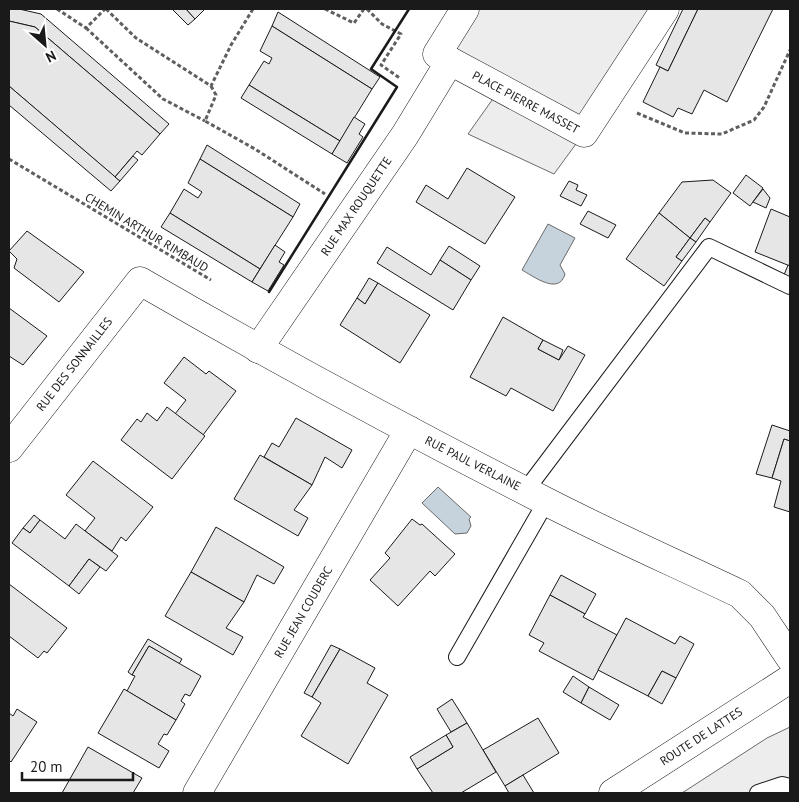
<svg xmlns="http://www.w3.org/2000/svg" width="799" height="802" viewBox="0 0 799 802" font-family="'PT Sans',sans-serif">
	<rect width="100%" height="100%" fill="#fff"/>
	<g fill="#ededed" stroke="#6a6a6a">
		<path d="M465,9H661L586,130L437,54Z"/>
		<path d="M497,93L584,133L554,174L468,134Z"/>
		<path d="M790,727V793H682L767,738Z"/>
	</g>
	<g fill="#c6d2dc" stroke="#6a6a6a">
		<path d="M548,224L575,238L560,265L565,274C559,296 533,276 522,270Z"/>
		<path d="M438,487L471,517L469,519L471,526L467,533L455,534L422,503Z"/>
	</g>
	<g fill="#e6e6e6" stroke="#1a1a1a">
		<path d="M9,9H19L41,14L169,124L160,134L35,27L9,21Z"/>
		<path d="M172,9H186L195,19L188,25Z"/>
		<path d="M186,9H205L195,19Z"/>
		<path d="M683,9H698L668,71L656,65Z"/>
		<path d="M698,9H773L727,102L704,90L692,114L678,108L673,117L643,102L660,67L668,71Z"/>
		<path d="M278,12L380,77L372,89L272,26Z"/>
		<path d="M9,21L35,27L160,134L142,155L137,151L115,177L9,86Z"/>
		<path d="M272,26L372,89L340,141L249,85L264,61L269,64L272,58L260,51Z"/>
		<path d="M249,85L340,141L332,154L241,98Z"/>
		<path d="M9,86L120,181L111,191L9,105Z"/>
		<path d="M354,117L365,124L359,134L363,137L347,163L332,154Z"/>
		<path d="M207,145L300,204L293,217L200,159Z"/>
		<path d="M133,156L138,160L120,181L115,177Z"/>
		<path d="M200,159L293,217L260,269L170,213L184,189L198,198L202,192L188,183Z"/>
		<path d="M467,168L515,197L485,244L416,202L426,185L448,199Z"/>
		<path d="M746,175L763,188L750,206L733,193Z"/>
		<path d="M713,180L731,193L710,222L705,218L690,238L659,213L682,182Z"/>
		<path d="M569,181L578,185L576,190L587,195L581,206L560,196Z"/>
		<path d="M763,189L770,198L766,208L753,202Z"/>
		<path d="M771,209L790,217V266L755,252Z"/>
		<path d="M588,211L616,225L608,238L580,224Z"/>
		<path d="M170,213L260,269L252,282L161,227Z"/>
		<path d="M659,213L690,238L676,257L682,261L664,286L626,259Z"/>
		<path d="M705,218L710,222L696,242L690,238Z"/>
		<path d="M27,231L84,272L59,302L14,268L17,259L9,251Z"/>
		<path d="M690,238L696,242L682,261L676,257Z"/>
		<path d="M275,245L285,252L279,262L284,265L268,291L252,282Z"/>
		<path d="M449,246L480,266L471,280L440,260Z"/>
		<path d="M387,247L431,275L440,260L471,280L453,310L377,263Z"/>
		<path d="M788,265L790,266V278L784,275Z"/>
		<path d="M369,278L378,283L365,304L357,298Z"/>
		<path d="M378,283L430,315L400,363L340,325L357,298L365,304Z"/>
		<path d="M9,308L47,336L23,365L9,356Z"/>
		<path d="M503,317L543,340L538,349L559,360L568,346L585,355L553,411L511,388L506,396L470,377Z"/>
		<path d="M543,340L563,350L559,360L538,349Z"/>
		<path d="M184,357L206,374L209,371L236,391L203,435L175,414L186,400L164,383Z"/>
		<path d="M167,407L205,436L172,479L121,440L137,419L141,422L147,413L157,421Z"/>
		<path d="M296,418L352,450L342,468L325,457L312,485L264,457L272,443L279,447Z"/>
		<path d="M772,425L790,431V441L784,439L772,478L756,474Z"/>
		<path d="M784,439L790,441V512L774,507L781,481L772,478Z"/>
		<path d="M260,455L312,485L294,510L308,518L298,536L234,499Z"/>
		<path d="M93,461L153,507L126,541L121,537L112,551L85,531L95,518L66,495Z"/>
		<path d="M34,515L40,520L30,533L23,528Z"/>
		<path d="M412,519L420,525L422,524L455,554L435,576L430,571L398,606L370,580L390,558L385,553Z"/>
		<path d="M40,520L65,539L76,524L118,556L106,571L89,559L69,586L12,543L23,528L30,533Z"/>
		<path d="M216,527L284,567L274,584L257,575L244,602L191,572Z"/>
		<path d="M89,559L100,567L79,594L69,586Z"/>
		<path d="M191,572L244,602L226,628L243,637L233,655L165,616Z"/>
		<path d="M561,575L596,594L585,614L550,595Z"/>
		<path d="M9,584L67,628L47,653L44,651L38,658L9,636Z"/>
		<path d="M550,595L585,614L583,617L617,635L593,680L539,651L544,643L529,635Z"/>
		<path d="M626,618L675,644L680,636L694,644L676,678L662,671L648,696L598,670Z"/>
		<path d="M148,639L182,659L179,664L149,646L132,675L128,672Z"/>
		<path d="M331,645L340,649L312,697L304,693Z"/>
		<path d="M149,646L201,676L190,696L185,694L181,701L185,704L176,720L127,691L135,676L132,675Z"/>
		<path d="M340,649L375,668L367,683L388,695L348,764L301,736L321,703L312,697Z"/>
		<path d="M662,671L676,678L662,704L648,696Z"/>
		<path d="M573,676L589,687L581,703L563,692Z"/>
		<path d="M589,687L619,705L610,720L581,703Z"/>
		<path d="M124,689L176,720L167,735L164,734L158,744L169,751L159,768L98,733Z"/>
		<path d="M452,699L467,723L451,732L437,709Z"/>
		<path d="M17,709L37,722L11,762L9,760V713L13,716Z"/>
		<path d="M538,718L559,753L505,786L483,750Z"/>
		<path d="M467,723L496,772L461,793H433L417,769L453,747L446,735Z"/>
		<path d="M446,735L453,747L417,769L410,757Z"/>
		<path d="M88,747L142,778L133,793H62Z"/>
		<path d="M523,775L534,793H509L505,786Z"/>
	</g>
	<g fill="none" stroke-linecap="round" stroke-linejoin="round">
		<defs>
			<g id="service">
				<path d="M526,490L709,247L790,286"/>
				<path d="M457,657L546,502"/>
				<path d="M758,793L782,785L790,787"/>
			</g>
			<g id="minor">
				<path d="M465,9L437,54L584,133L665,9"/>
				<path d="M258,349L405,135L450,61"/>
				<path d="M9,448L140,281C273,358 408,431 545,501C609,534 675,563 740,594L762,616L790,658"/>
				<path d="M197,793L409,430"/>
				<path d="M613,793L790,679"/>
			</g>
		</defs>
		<use href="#service" stroke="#1a1a1a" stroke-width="18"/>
		<use href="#minor" stroke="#1a1a1a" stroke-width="29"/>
		<g stroke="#5f5f5f" stroke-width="3" stroke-dasharray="4 2.5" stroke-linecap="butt">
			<path d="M57,9L86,28L105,9"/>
			<path d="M106,9L136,38L211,86L231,45L253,9"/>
			<path d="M325,9L354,23L364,9"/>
			<path d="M367,9L382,24L401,34L381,65L401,79"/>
			<path d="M86,28L163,99L205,121"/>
			<path d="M211,86L216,95L205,121L255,149L325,194"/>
			<path d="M637,113L685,133L722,134L754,120L764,107L790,50"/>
			<path d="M9,159L211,280"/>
		</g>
		<use href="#service" stroke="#fff" stroke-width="16"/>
		<use href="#minor" stroke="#fff" stroke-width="28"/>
		<path stroke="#1a1a1a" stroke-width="2.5" d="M269,292L397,87L371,69L409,9"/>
	</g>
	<g text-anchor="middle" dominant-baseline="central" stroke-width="4" stroke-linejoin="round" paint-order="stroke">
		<g font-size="12" fill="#1a1a1a" stroke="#fff">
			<text transform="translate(526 102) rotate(28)">PLACE PIERRE MASSET</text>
			<text transform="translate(356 206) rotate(-56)">RUE MAX ROUQUETTE</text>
			<text transform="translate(147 232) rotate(31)">CHEMIN ARTHUR RIMBAUD</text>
			<text transform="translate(74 364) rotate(-52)">RUE DES SONNAILLES</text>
			<text transform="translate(473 463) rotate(27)">RUE PAUL VERLAINE</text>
			<text transform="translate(303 612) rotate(-60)">RUE JEAN COUDERC</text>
			<text transform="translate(701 736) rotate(-33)">ROUTE DE LATTES</text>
		</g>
	</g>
	<rect width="799" height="802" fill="none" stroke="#1a1a1a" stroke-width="20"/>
	<g transform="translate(45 45) rotate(153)" stroke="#ffffff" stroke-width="4" paint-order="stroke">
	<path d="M0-4L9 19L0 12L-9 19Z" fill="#1a1a1a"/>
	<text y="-8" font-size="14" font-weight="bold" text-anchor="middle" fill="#1a1a1a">N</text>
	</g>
	<path d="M22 772v8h111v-8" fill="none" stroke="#1a1a1a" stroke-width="2.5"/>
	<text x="30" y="772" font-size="15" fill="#1a1a1a" stroke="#ffffff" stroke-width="4" paint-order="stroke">20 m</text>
</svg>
